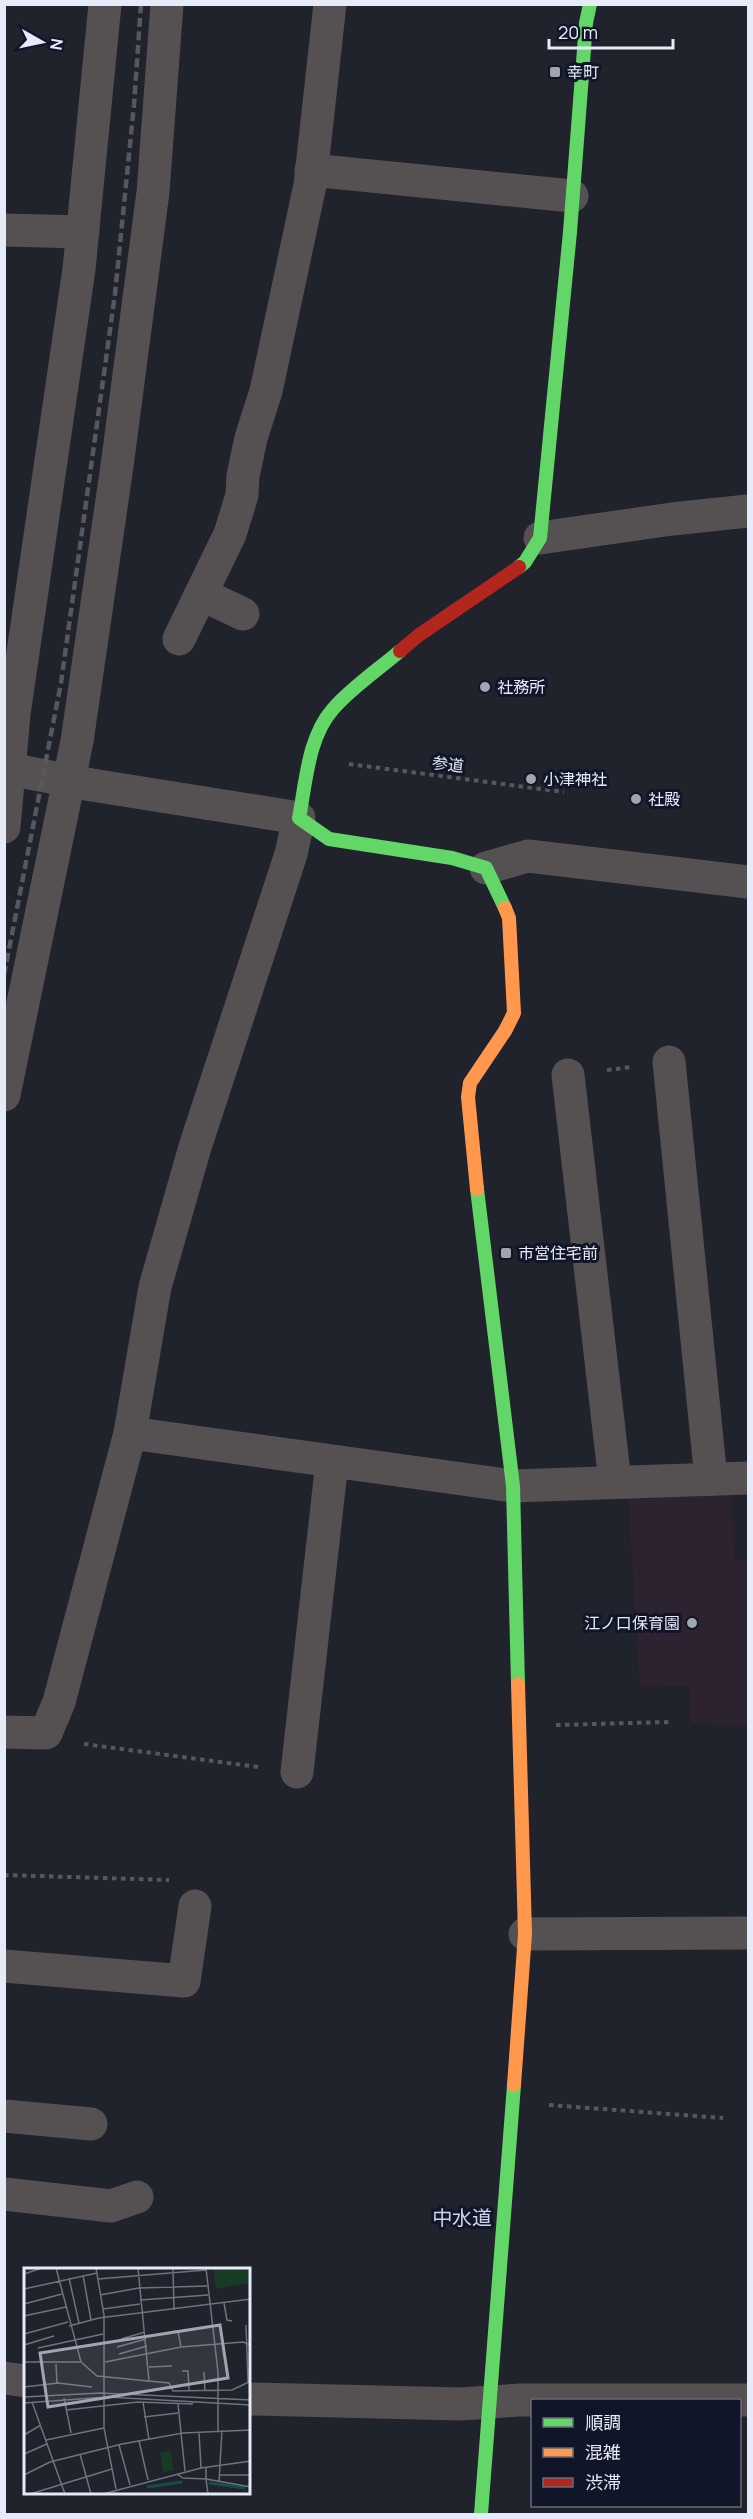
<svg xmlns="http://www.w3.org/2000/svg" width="753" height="2519" viewBox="0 0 753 2519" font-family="Manrope,'Noto Sans JP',sans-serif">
	<rect width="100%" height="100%" fill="#20222c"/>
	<path fill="#2d222f" d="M731,1491L734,1560L748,1559V1725L690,1724L689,1686L640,1687L628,1497Z"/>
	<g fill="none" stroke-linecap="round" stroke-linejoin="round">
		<g stroke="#58575b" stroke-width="4" stroke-dasharray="4.5 4.5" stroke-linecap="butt">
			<path d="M349,764L564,792"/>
			<path d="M607,1070L632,1067"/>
			<path d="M556,1725L669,1722"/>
			<path d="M84,1744L258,1767"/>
			<path d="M4,1875L169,1880"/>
			<path d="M549,2105L723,2118"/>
		</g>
		<g stroke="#555153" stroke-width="33">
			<path d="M311,170L572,196"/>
			<path d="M4,230L83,232"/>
			<path d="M540,538L672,519L748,511"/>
			<path d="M201,594L243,614"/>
			<path d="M179,639L230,534L242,495L243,476L251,438L266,391L310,185L330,4"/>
			<path d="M4,768L92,785L299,818L291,854L195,1147L155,1287L130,1433L59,1702L46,1733L4,1732"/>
			<path d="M4,827L14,714L79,269L105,4"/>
			<path d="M486,868L528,856L748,882"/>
			<path d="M669,1062L711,1479"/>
			<path d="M568,1075L615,1482"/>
			<path d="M4,1095L77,741L117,466L153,192L167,4"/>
			<path d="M130,1433L513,1486L748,1478"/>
			<path d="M297,1772L332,1462"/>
			<path d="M525,1934L748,1933"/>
			<path d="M4,1966L184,1981L195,1906"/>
			<path d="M4,2116L91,2124"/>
			<path d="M4,2194L111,2206L137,2197"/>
			<path d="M4,2378L26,2381"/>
			<path d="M249,2399L460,2404L520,2400H748"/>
		</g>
		<g stroke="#63d668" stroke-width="14">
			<path d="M519,567L525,562L540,538L570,232L586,23L590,4"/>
			<path d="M400,651C379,669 351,688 333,709C308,737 306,782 299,818L329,839L452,858L486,868L505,908"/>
			<path d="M477,1189L513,1486L518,1684"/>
			<path d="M481,2514L514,2085"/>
		</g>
		<g stroke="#ff974d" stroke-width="14">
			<path d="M477,1189L468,1097L470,1083L505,1031L514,1013L509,918L505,908"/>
			<path d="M514,2085L525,1934L518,1684"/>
		</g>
		<path stroke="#b3261e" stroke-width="14" d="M400,651L419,635L519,567"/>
		<path stroke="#57585f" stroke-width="4.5" stroke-dasharray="9 4.5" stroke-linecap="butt" d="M4,975L61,683L115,294L134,105L141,4"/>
	</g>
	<g fill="#a1a5b1" stroke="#111528" stroke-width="2">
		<rect x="549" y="66" width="12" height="12" rx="3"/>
		<circle cx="485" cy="687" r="6"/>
		<circle cx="531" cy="779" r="6"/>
		<circle cx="636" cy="799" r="6"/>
		<rect x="500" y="1247" width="12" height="12" rx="3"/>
		<circle cx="692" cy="1623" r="6"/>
	</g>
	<g text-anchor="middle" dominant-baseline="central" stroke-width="6" stroke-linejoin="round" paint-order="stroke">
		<g font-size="16" fill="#e7ebf9" stroke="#111528" text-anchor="start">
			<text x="567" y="72">幸町</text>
			<text x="497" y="687">社務所</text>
			<text x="543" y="779">小津神社</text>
			<text x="648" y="799">社殿</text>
			<text x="518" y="1253">市営住宅前</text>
			<text x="680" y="1623" text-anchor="end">江ノ口保育園</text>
		</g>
		<g font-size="16" fill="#e7ebf9" stroke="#111528">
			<text transform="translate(448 764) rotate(7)">参道</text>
		</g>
		<g font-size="20" fill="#cbd3ee" stroke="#111528">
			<text x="462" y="2217">中水道</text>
		</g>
	</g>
	<g transform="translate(24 2268)">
		<rect width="226" height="226" fill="#20222c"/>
		<path d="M189,0H223L225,15L192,21ZM147,183L150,202L139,204L136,184Z" fill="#173b25"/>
		<path fill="none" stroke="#184b50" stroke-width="3" d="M185,215L221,220M123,219L158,214"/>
		<path fill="none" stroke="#70727e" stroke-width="1.5" d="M32,0L57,94M72,0L80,47V160L92,221M114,0L125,113M149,0L150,42M182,0L194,104V163M0,6L18,0M59,7L67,52M45,10L55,55M74,11L182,2M0,21L73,5M76,27L115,20L183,18M116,32L184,27M200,35L203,52L208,53M0,36L38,26M79,41L116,36M0,48L42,39M222,57L224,114M45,58L75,50L227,31M150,63H154L157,79M0,66L44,54M97,71L121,64M0,77L30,68M93,79L122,71M14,80L79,66M95,86L123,78M0,94H57L73,108L145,115L149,123L208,122L227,113M81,94L157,79L219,74L227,77M32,96L33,115M125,99L148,98M158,103H164L165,122M180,104L181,122M0,119L34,115L68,119M0,129L76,125L227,132M40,130L47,165M8,134L41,226M119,134L125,172M0,135L83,129L227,137M154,136L161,203M42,142L114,134L168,136V133M120,149L154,145M175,164L177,200M0,167L17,157M22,172L80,160M115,173L124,212M95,177L106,217M0,186L23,176M56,186L67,226M153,206L159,210L182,211V199M0,207L26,194L98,176L159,165L227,162M195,207H227M195,214L198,162M6,226L88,201M79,226L177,200L227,193M184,226L182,211L227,219"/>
		<path fill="#a1a5b1" fill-opacity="0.15" stroke="#a1a5b1" stroke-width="3" d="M196,57L204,110L24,139L16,85Z"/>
		<rect width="226" height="226" fill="none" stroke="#e7ebf9" stroke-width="3"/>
	</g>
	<rect width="753" height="2519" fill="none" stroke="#e7ebf9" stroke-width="12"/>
	<rect x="531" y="2399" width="210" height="108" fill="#111528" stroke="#676b7c" stroke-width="1.5"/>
	<rect x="543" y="2418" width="30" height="9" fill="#63d668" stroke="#676b7c" stroke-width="1.5"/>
	<text x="585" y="2429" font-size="18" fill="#e7ebf9">順調</text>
	<rect x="543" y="2448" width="30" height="9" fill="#ff974d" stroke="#676b7c" stroke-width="1.5"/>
	<text x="585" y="2459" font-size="18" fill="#e7ebf9">混雑</text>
	<rect x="543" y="2478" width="30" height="9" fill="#b3261e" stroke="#676b7c" stroke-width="1.5"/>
	<text x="585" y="2489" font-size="18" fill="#e7ebf9">渋滞</text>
	<g transform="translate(42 42) rotate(99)" stroke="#111528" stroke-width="4.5" paint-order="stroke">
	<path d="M0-4.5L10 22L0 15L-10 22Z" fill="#e7ebf9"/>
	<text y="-9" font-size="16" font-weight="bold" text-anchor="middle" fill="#e7ebf9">N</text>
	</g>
	<path d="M549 39v9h124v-9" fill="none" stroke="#e7ebf9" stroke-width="3"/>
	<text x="558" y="39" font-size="18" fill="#e7ebf9" stroke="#111528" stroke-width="4.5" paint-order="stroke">20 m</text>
</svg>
